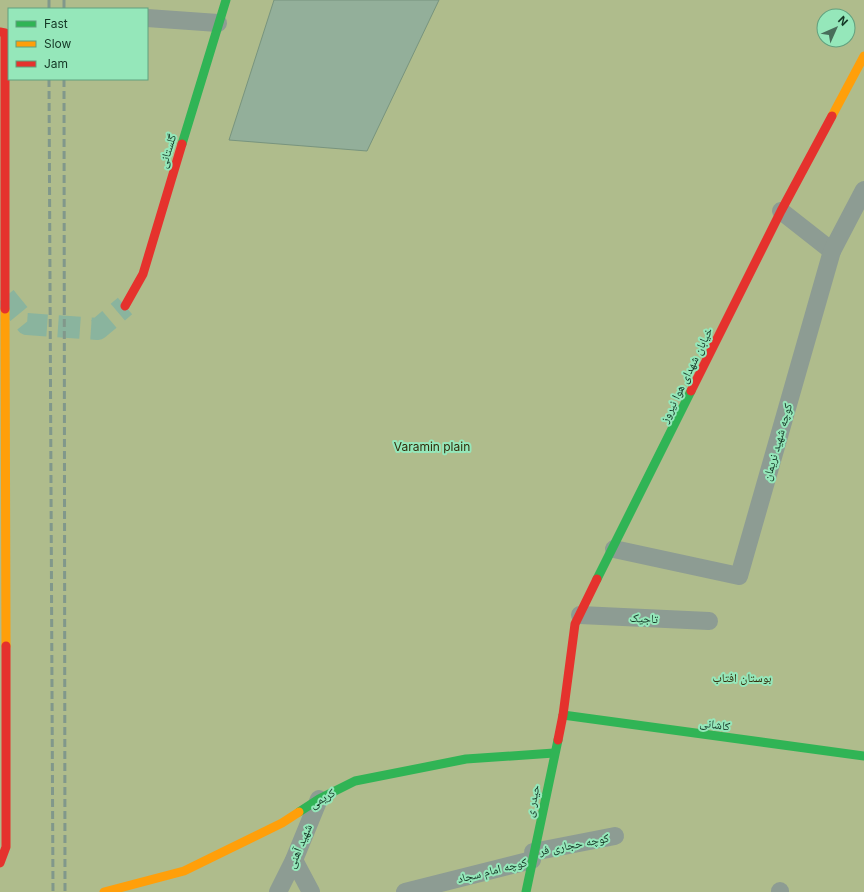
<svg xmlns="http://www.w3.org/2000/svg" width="864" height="892" viewBox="0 0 864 892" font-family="Inter,'Noto Naskh Arabic',sans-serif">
	<rect width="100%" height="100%" fill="#a8d4bc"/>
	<path fill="#afbc8c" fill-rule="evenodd" d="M0,0H864V892H0ZM9,9H147V79H9ZM824,16H848V40H824Z"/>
	<path fill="#93af9a" stroke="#78947e" d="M274,0H439L367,151L229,140Z"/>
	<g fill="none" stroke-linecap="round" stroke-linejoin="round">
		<path stroke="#8ab49e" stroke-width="22" stroke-dasharray="22 11" stroke-linecap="butt" d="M5,297L27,324L98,329L125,306"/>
		<g stroke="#8d9c93" stroke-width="18">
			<path d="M147,18L218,23"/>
			<path d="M781,211L832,251"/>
			<path d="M614,549L739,576L832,251L864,190"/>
			<path d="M580,615L709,621"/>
			<path d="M533,852L615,836"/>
			<path d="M294,860L311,892"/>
			<path d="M780,891V892"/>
			<path d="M278,892L294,860L319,799"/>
			<path d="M405,892L532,860"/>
		</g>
		<g stroke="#30b455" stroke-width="9">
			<path d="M182,144L226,0"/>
			<path d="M597,579L691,391"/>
			<path d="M563,715L864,756"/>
			<path d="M299,812L319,799L355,781L466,759L554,753"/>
			<path d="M526,892L558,740"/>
		</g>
		<g stroke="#ff9f0a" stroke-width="9">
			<path d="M832,116L864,56"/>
			<path d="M5,309L6,646"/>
			<path d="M104,892L184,871L282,823L299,812"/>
		</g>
		<g stroke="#e5322d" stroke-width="9">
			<path d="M0,32L5,33V309"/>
			<path d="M125,306L143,274L182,144"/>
			<path d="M691,391L781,211L832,116"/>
			<path d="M558,740L563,715L575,624L597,579"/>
			<path d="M0,863L6,847V646"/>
		</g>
		<g stroke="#81988b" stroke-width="3" stroke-dasharray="8 4" stroke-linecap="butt">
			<path d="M49,0V9"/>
			<path d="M64,0V9"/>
			<path d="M49,79L53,892"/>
			<path d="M64,79L65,892"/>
		</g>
	</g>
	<g text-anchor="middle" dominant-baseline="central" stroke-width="4" stroke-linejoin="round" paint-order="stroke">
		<g font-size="12" fill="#143625" stroke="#95e7ba">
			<text transform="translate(167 151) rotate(-73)">گلستانی</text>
			<text transform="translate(686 375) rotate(-64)">خیابان شهدای هوا نیروز</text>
			<text transform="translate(777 442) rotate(-74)">کوچه شهید نریمان</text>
			<text transform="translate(644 618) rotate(3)">تاجیک</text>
			<text transform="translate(715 724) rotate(8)">کاشانی</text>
			<text transform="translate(322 798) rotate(-30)">کریمی</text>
			<text transform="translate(532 801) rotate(-78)">حیدر ی</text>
			<text transform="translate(574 844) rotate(-11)">کوچه حجاری فر</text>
			<text transform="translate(299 846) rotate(-67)">شهید آهنی</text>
			<text transform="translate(492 870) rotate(-14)">کوچه امام سجاد</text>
		</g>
		<g font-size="12" fill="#332d0c" stroke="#95e7ba">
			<text x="432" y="446">Varamin plain</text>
			<text x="742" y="677">بوستان افتاب</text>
		</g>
	</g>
	<rect x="8" y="8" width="140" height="72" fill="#95e7ba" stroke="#61a07e"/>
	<rect x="16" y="21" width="20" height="6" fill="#30b455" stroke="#61a07e"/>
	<text x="44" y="28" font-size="12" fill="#143625">Fast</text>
	<rect x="16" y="41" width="20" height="6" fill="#ff9f0a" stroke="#61a07e"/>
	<text x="44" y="48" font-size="12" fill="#143625">Slow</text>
	<rect x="16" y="61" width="20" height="6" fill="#e5322d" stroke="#61a07e"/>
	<text x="44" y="68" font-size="12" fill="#143625">Jam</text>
	<g transform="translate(836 28) rotate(45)"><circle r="19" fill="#95e7ba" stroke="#61a07e"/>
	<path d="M0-3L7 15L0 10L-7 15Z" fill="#486d5a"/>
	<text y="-6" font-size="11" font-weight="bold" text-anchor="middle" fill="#143625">N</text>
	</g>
</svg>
